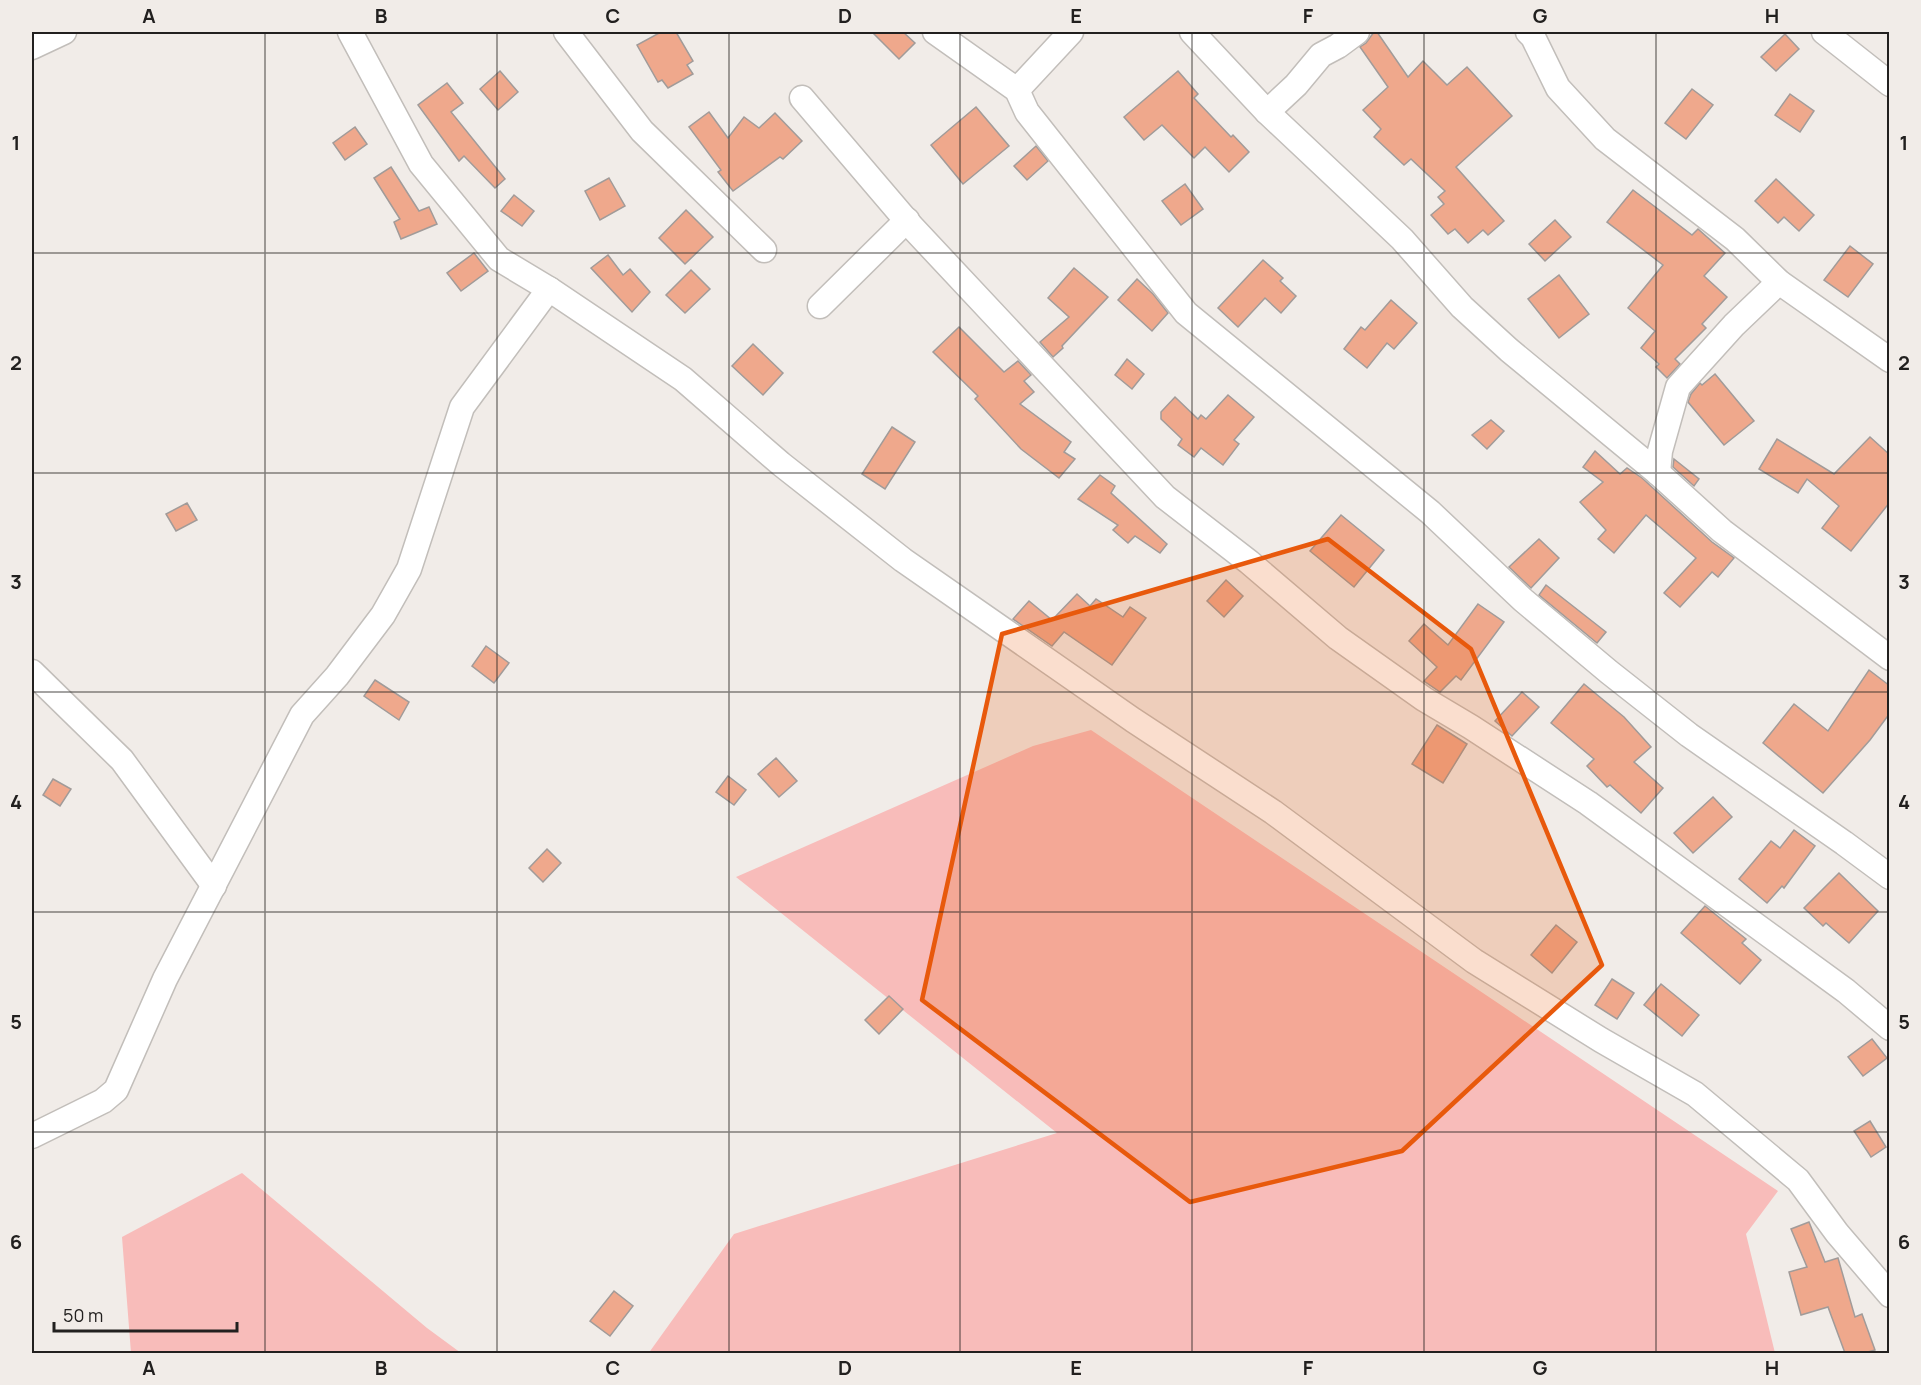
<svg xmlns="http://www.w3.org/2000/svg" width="1921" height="1385" viewBox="0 0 1921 1385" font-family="Manrope,sans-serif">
	<rect width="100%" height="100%" fill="#f1ece8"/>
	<g fill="#f8bcba">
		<path d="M1091,730L1778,1191L1746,1234L1775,1353L648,1354L734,1234L1057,1133L736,877L1033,746Z"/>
		<path d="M242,1173L427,1328L461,1353H131L122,1237Z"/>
	</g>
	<g fill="#efa88c" stroke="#a19b99" stroke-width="1.5">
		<path d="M661,32H676L693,61L687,65L693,74L668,88L662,80L658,82L637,45Z"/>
		<path d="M872,32H903L915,43L899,59Z"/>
		<path d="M1374,32H1377L1408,77L1423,61L1447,85L1467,67L1512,116L1456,167L1504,221L1488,235L1483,230L1468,243L1455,229L1448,234L1431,215L1444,204L1438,197L1445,191L1411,159L1404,165L1374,137L1381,129L1363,110L1388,87L1360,47L1366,43Z"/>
		<path d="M1785,34L1799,49L1776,71L1761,57Z"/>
		<path d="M500,71L518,92L498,110L480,89Z"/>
		<path d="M1178,71L1198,94L1194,98L1231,137L1233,135L1249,152L1229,172L1205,147L1194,158L1162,125L1144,140L1124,117Z"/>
		<path d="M447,83L463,103L451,112L505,179L495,188L464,156L459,161L418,105Z"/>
		<path d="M1692,89L1713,105L1686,139L1665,123Z"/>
		<path d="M1790,94L1814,111L1800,132L1775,115Z"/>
		<path d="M976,107L1009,146L963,184L931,145Z"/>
		<path d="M709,112L728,138L744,117L759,128L775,113L802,141L783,159L780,157L733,191L718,172L721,170L689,127Z"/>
		<path d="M355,127L367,144L345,160L333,143Z"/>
		<path d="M1036,146L1048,161L1027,180L1014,166Z"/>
		<path d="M391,167L419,211L429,207L437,224L401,239L394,222L400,219L374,178Z"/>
		<path d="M609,178L625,206L600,220L585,191Z"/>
		<path d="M1776,179L1814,215L1799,231L1784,217L1778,223L1755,201Z"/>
		<path d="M1185,184L1203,209L1181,225L1162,201Z"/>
		<path d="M1633,190L1692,235L1698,229L1725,253L1704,276L1727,297L1702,324L1706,328L1675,359L1680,364L1667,378L1656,367L1659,364L1641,348L1655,331L1628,308L1663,265L1607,222Z"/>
		<path d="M514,195L534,211L522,226L501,211Z"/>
		<path d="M686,210L713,237L685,264L659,238Z"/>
		<path d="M1555,220L1571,237L1545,261L1529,244Z"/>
		<path d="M1850,246L1873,264L1848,297L1824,280Z"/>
		<path d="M474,253L488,271L461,291L447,273Z"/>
		<path d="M608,255L623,275L630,269L650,292L632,312L591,268Z"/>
		<path d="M1263,260L1283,278L1280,281L1296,296L1281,313L1265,298L1238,327L1218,308Z"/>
		<path d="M1074,268L1108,297L1062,346L1063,348L1053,357L1040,342L1069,317L1048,298Z"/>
		<path d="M691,270L710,289L685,313L666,295Z"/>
		<path d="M1559,275L1589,314L1559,338L1528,299Z"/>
		<path d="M1137,279L1153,294L1168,313L1152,331L1118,300Z"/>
		<path d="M1391,300L1417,323L1394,349L1387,343L1367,368L1344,349L1361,327L1365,330Z"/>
		<path d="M959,327L1004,372L1018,361L1031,375L1024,381L1034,392L1020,404L1071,442L1064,452L1075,459L1059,478L1021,449L975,399L978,396L933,352Z"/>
		<path d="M753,344L783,373L763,395L732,366Z"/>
		<path d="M1127,359L1144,374L1132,389L1115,375Z"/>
		<path d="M1715,374L1754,421L1724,445L1688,402L1691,394L1700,383L1702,385Z"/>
		<path d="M1228,395L1254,417L1234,440L1239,444L1223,465L1201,448L1194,457L1178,445L1182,439L1161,419V412L1175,397L1198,419L1201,415L1206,419Z"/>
		<path d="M1491,420L1504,431L1487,449L1472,435Z"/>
		<path d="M892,427L915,442L885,489L862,474Z"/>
		<path d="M1870,437L1890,455V502L1851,551L1822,528L1839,506L1807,479L1798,493L1759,469L1777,439L1834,474Z"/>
		<path d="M1595,451L1620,474L1627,468L1642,478L1712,542L1734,558L1718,577L1712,572L1680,607L1664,593L1696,558L1646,515L1614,553L1598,539L1606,530L1580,502L1603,482L1583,467Z"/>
		<path d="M1674,459L1699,479L1694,486L1673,467Z"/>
		<path d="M1100,475L1115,486L1111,493L1167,544L1160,553L1135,536L1128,543L1113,530L1118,525L1078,499Z"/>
		<path d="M187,503L197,520L176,531L166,514Z"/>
		<path d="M1341,515L1384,550L1354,587L1310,551Z"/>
		<path d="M1539,539L1559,558L1531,588L1509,567Z"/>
		<path d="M1226,580L1243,596L1224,617L1207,601Z"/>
		<path d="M1546,585L1606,632L1597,643L1539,595Z"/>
		<path d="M1077,594L1090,606L1096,599L1123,617L1130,607L1146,618L1112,665L1064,632L1052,646L1013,619L1029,601L1052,620Z"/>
		<path d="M1478,604L1504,622L1461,680L1456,676L1440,692L1424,681L1437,667L1409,641L1424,624L1448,645Z"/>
		<path d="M486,646L509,663L494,683L472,666Z"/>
		<path d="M1869,670L1890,686V713L1870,740L1823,793L1763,743L1794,704L1828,731Z"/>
		<path d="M375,680L409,702L399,720L364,696Z"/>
		<path d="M1584,684L1624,717L1651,747L1634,762L1663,788L1641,813L1610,785L1607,787L1587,766L1594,759L1551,723Z"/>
		<path d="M1522,692L1539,707L1512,736L1495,721Z"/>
		<path d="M1437,725L1467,744L1443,783L1412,764Z"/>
		<path d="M776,758L797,781L779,797L758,774Z"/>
		<path d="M728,776L746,790L734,805L716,792Z"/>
		<path d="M53,779L71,789L60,806L43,795Z"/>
		<path d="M1713,797L1732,817L1693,853L1674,833Z"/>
		<path d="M1794,830L1815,846L1784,888L1782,886L1767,903L1739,879L1771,841L1780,848Z"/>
		<path d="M547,849L561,863L543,882L529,868Z"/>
		<path d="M1839,873L1878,911L1849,943L1826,923L1823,926L1804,908Z"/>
		<path d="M1705,906L1746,939L1742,943L1761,960L1740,984L1681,933Z"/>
		<path d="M1556,925L1577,942L1552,973L1531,955Z"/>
		<path d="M1612,979L1634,993L1617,1019L1595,1005Z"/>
		<path d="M1661,984L1699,1015L1682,1036L1644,1005Z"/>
		<path d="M889,996L903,1009L879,1034L865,1020Z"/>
		<path d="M1872,1039L1887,1058L1863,1076L1848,1057Z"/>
		<path d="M1870,1121L1886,1147L1871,1157L1854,1131Z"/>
		<path d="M1809,1222L1825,1262L1838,1258L1855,1317L1862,1314L1875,1350L1864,1353H1845L1828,1307L1801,1315L1789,1272L1807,1267L1791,1229Z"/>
		<path d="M614,1291L633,1306L610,1336L590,1321Z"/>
	</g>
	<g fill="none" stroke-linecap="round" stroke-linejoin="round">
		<defs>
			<g id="minor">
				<path d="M350,32L421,164L499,259L549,289L683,379L781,464L903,560L1133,720L1273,812L1474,961L1601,1040L1695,1094L1798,1180L1837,1233L1890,1295"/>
				<path d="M566,32L642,131L764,250"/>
				<path d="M935,32L1017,90L1027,112L1186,313L1430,512L1523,600L1609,672L1689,735L1844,843L1890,877"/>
				<path d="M1192,32L1267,112L1402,239L1462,307L1509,350L1658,473L1722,531L1890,658"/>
				<path d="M1528,32L1533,37L1558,88L1605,139L1735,239L1779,282L1890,360"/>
				<path d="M1824,32L1890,84"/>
				<path d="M32,47L64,32"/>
				<path d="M1017,90L1071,32"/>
				<path d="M802,98L912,227L1165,497L1249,562L1338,638L1424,699L1471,727L1588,803L1846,991L1890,1028"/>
				<path d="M1267,112L1296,85L1321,55L1338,46L1357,32"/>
				<path d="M820,306L907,220"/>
				<path d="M1658,473L1660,451L1678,387L1734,325L1779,282"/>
				<path d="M32,672L122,760L214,886"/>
				<path d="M32,1136L103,1101L116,1090L165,979L302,715L337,676L383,615L409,569L462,407L549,289"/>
			</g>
		</defs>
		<use href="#minor" stroke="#c2beba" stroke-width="27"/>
		<use href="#minor" stroke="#fff" stroke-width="24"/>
	</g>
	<path fill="#e8590c" fill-opacity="0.2" stroke="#e8590c" stroke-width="4.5" stroke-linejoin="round" d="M1328,539L1471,649L1602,965L1402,1151L1190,1202L922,1000L1002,634Z"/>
	<path fill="none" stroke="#22201f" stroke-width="1.5" stroke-opacity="0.55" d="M265,32V1354M497,32V1354M729,32V1354M960,32V1354M1192,32V1354M1424,32V1354M1656,32V1354M32,253H1890M32,473H1890M32,692H1890M32,912H1890M32,1132H1890"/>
	<rect width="1921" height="1385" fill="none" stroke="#f1ece8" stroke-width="66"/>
	<path d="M54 1322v9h183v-9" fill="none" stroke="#22201f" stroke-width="3"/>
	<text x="63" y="1322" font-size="18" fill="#22201f" stroke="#f1ece8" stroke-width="4.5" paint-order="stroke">50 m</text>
	<rect x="33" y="33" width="1855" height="1319" fill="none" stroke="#22201f" stroke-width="2"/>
	<g font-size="20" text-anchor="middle" font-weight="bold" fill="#22201f">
		<text x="149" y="23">A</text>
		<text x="381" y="23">B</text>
		<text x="613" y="23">C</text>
		<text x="845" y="23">D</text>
		<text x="1076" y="23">E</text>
		<text x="1308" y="23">F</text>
		<text x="1540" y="23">G</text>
		<text x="1772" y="23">H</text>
		<text x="16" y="150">1</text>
		<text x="1904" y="150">1</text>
		<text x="16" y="370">2</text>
		<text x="1904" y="370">2</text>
		<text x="16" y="589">3</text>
		<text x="1904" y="589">3</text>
		<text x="16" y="809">4</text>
		<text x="1904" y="809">4</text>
		<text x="16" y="1029">5</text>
		<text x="1904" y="1029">5</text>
		<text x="16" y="1249">6</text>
		<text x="1904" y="1249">6</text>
		<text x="149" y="1375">A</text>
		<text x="381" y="1375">B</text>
		<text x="613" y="1375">C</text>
		<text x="845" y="1375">D</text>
		<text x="1076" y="1375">E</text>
		<text x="1308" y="1375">F</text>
		<text x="1540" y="1375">G</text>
		<text x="1772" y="1375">H</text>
	</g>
</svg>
